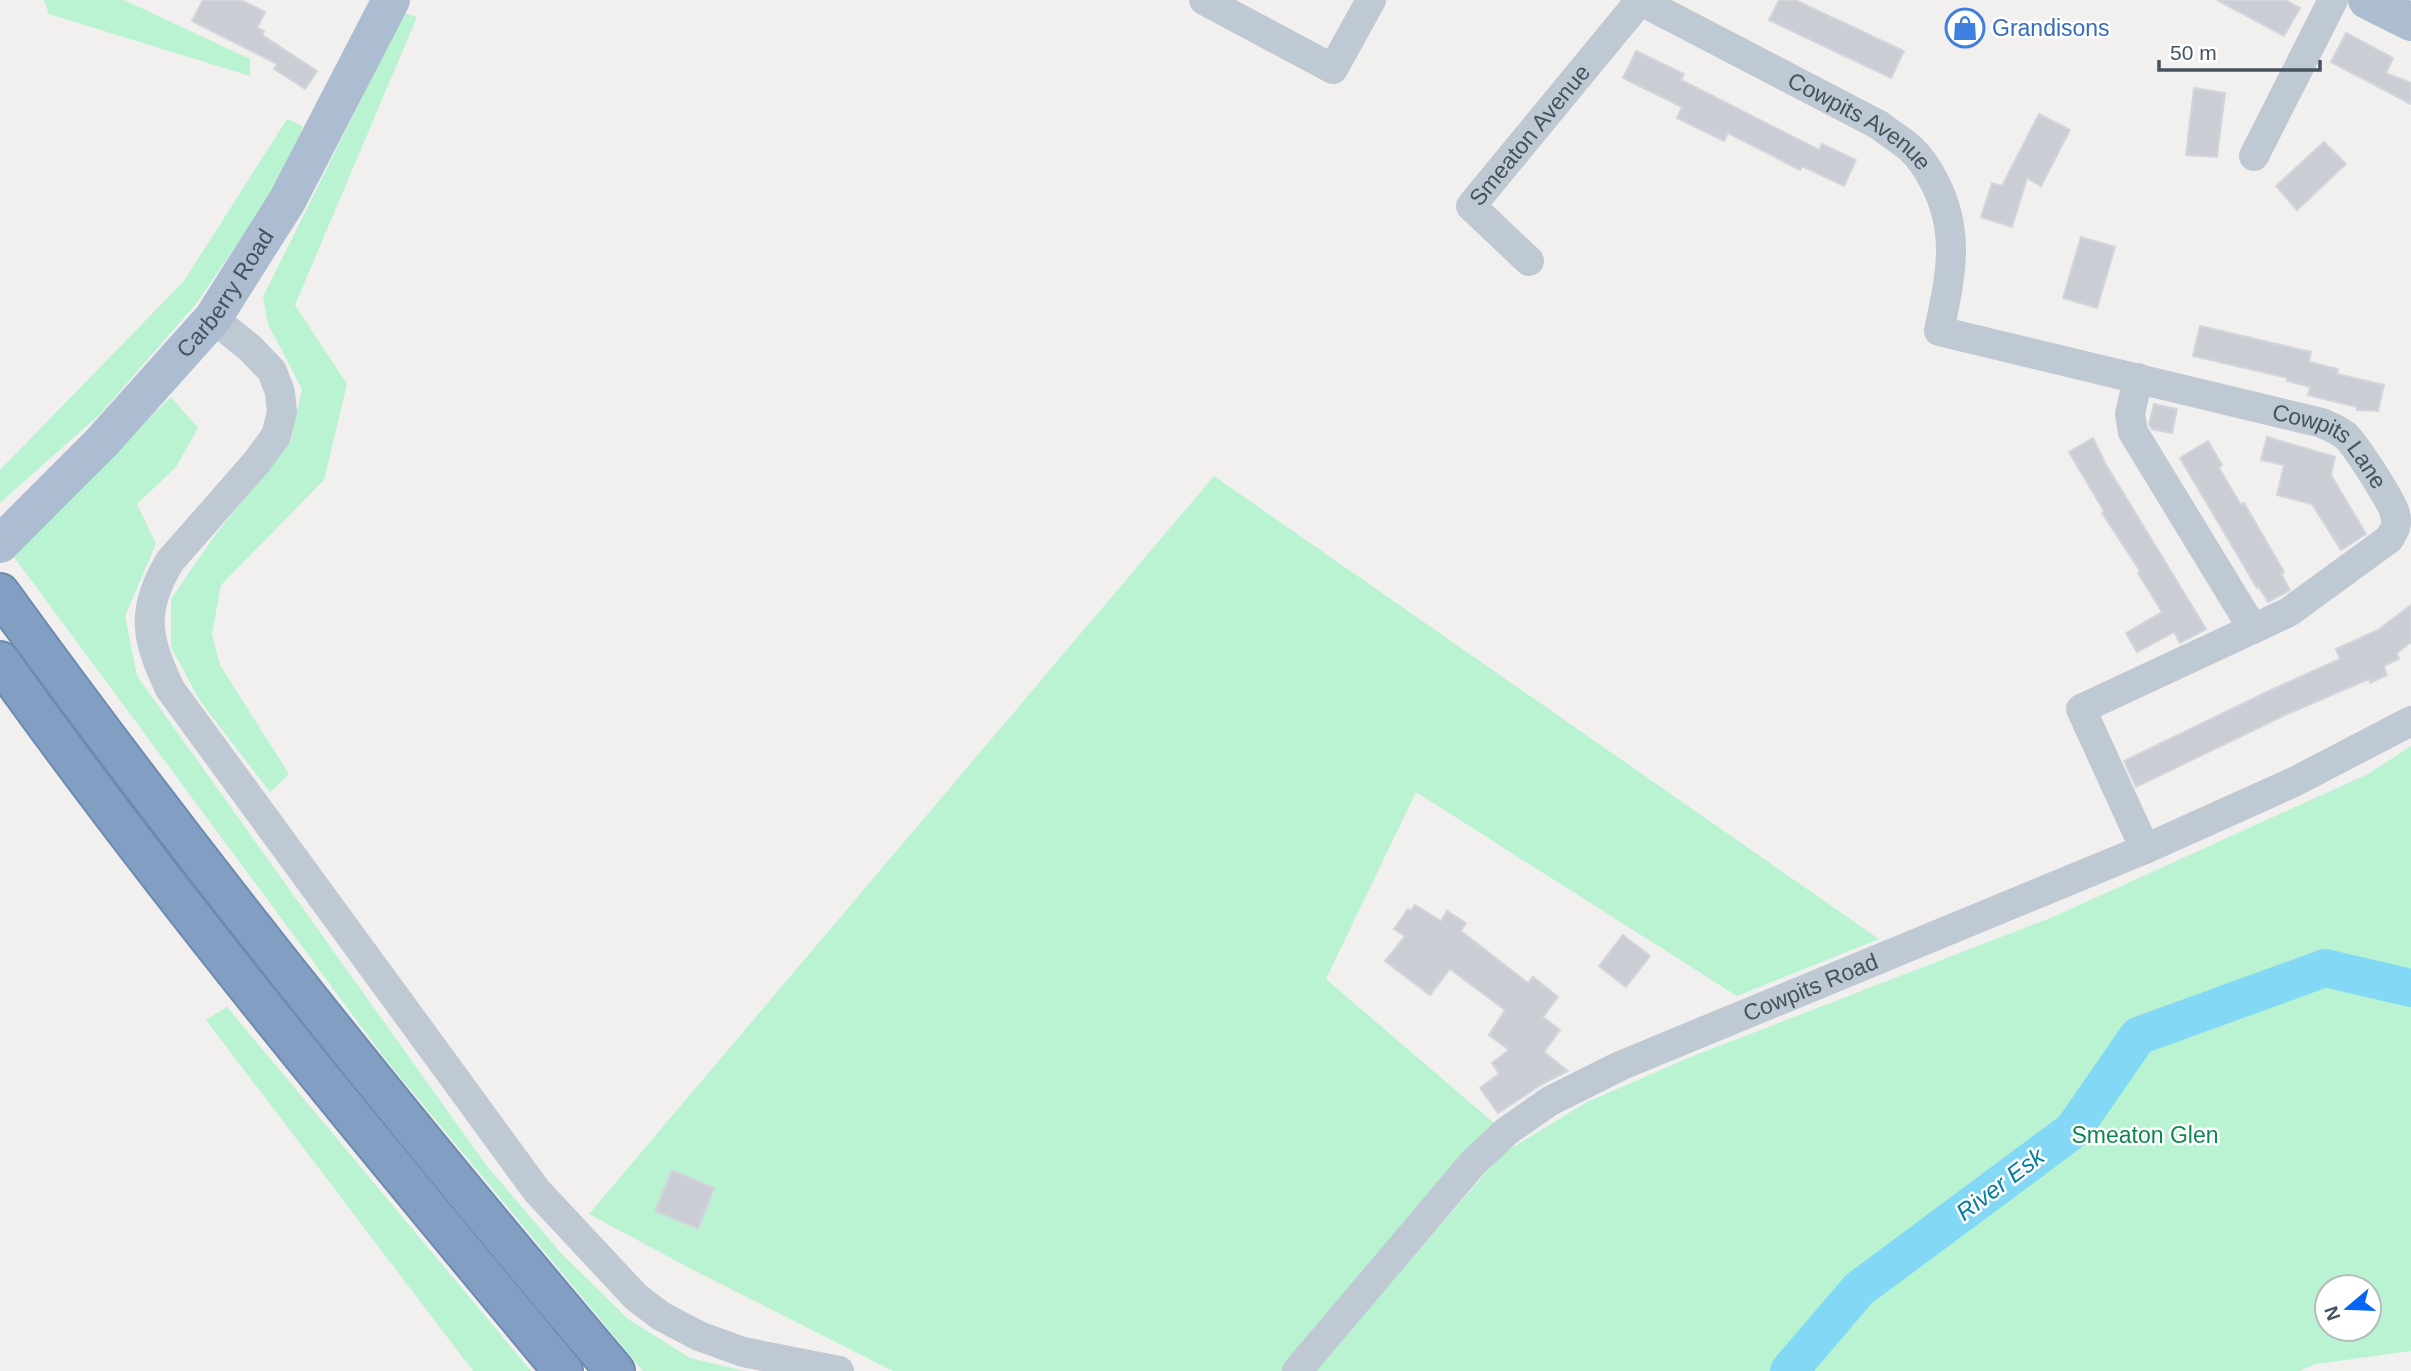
<svg xmlns="http://www.w3.org/2000/svg" width="2411" height="1371" viewBox="0 0 2411 1371" font-family="Helvetica,sans-serif">
	<rect width="100%" height="100%" fill="#f2efef"/>
	<g fill="#b9f3d2" fill-rule="evenodd">
		<path d="M44,0H124L250,59V76L49,14Z"/>
		<path d="M404,13L417,17L295,305L347,384L324,480L221,585L212,634L220,665L289,774L270,792L200,701L171,647V599L215,535L291,441L302,389L268,324L263,297Z"/>
		<path d="M287,119L303,126L284,176L196,304L100,414L0,503V470L184,281Z"/>
		<path d="M171,397L198,428L176,467L137,504L156,544L125,616L137,676L487,1166L560,1252L628,1319L690,1358L744,1371H643L386,1060L11,553Z"/>
		<path d="M1214,476L1879,939L1737,996L1416,792L1326,979L1494,1123L1283,1371H893L695,1271L589,1214Z"/>
		<path d="M2411,746V1351L2316,1364L2300,1371H1315L1502,1154L1587,1102L1693,1056L2053,917L2368,774ZM2327,1287H2369V1329H2327Z"/>
		<path d="M227,1007L531,1371H473L206,1020Z"/>
	</g>
	<g fill="none" stroke-linecap="round" stroke-linejoin="round">
		<path stroke="#82d8f5" stroke-width="38" d="M1789,1371L1859,1289L2073,1130L2138,1036L2325,968L2411,988"/>
	</g>
	<g fill="#caced4" stroke="#d2d5db" stroke-width="2">
		<path d="M203,0H241L265,12L257,28L264,31L262,35L317,71L305,89L274,69L277,64L192,21Z"/>
		<path d="M1779,0H1795L1904,51L1891,78L1769,20Z"/>
		<path d="M2217,0H2285L2300,8L2284,36Z"/>
		<path d="M2346,33L2393,58L2386,73L2411,83V104L2331,62Z"/>
		<path d="M1636,51L1684,74L1681,80L1819,150L1822,144L1856,160L1844,186L1802,166L1800,170L1728,133L1724,141L1677,118L1682,107L1623,78Z"/>
		<path d="M2194,88L2225,93L2217,157L2186,155Z"/>
		<path d="M2039,114L2070,130L2041,186L2027,178L2012,227L1981,217L1992,183L2002,186Z"/>
		<path d="M2324,142L2346,164L2297,210L2276,186Z"/>
		<path d="M2081,237L2115,247L2097,308L2063,298Z"/>
		<path d="M2200,326L2311,352L2309,362L2338,369L2337,374L2384,385L2378,411L2357,410V407L2308,395L2310,387L2287,381L2288,378L2193,356Z"/>
		<path d="M2154,404L2177,409L2172,433L2152,429L2149,424Z"/>
		<path d="M2267,437L2335,457L2331,475L2366,534L2341,550L2312,504L2277,495L2284,465L2261,460Z"/>
		<path d="M2093,438L2105,463L2206,629L2180,643L2174,632L2137,652L2126,633L2162,612L2138,573L2140,571L2102,513L2104,511L2069,452Z"/>
		<path d="M2208,441L2222,465L2219,468L2241,505L2244,503L2284,572L2281,574L2290,590L2268,602L2259,587L2257,588L2180,458Z"/>
		<path d="M2411,605V642L2397,653L2399,659L2384,666L2387,675L2370,683L2369,679L2285,715L2136,787L2124,761L2271,690L2340,659L2336,649L2378,630Z"/>
		<path d="M1415,905L1441,921L1447,911L1466,923L1461,931L1528,983L1533,977L1558,997L1543,1017L1560,1030L1544,1052L1568,1071L1544,1083L1498,1113L1480,1088L1499,1074L1492,1063L1509,1050L1489,1035L1505,1010L1450,969L1430,995L1385,961L1405,936L1394,929L1408,909L1411,911Z"/>
		<path d="M1623,935L1650,956L1626,987L1599,966Z"/>
		<path d="M672,1170L714,1188L698,1229L655,1211Z"/>
	</g>
	<g fill="none" stroke-linecap="round" stroke-linejoin="round">
		<defs>
			<g id="highway">
				<path d="M0,593C194,861 401,1119 615,1371"/>
				<path d="M0,661C176,907 370,1139 563,1371"/>
			</g>
		</defs>
		<use href="#highway" stroke="#6d8aaf" stroke-width="42"/>
		<g stroke="#bec9d3" stroke-width="30">
			<path d="M1204,0L1333,69L1371,0"/>
			<path id="s1" d="M1639,0L1879,125C1889,133 1901,140 1910,148C1920,157 1929,171 1935,183C1961,234 1950,278 1939,331L2322,423C2331,427 2339,430 2346,436C2356,446 2392,501 2395,514C2398,525 2394,531 2389,539L2289,612L2081,709L2145,849"/>
			<path d="M2254,156L2333,0"/>
			<path id="s2" d="M1529,261L1471,206L1639,2"/>
			<path d="M213,318L251,349L272,371L280,392L282,412L276,436L256,463L170,561C140,611 146,638 170,689L537,1191L636,1297L661,1316L699,1336L743,1352L839,1371"/>
			<path d="M2138,378L2130,414L2133,432L2253,629"/>
			<path id="s3" d="M1297,1371L1473,1163L1507,1131L1550,1101L1620,1066L2145,849L2294,782L2411,721"/>
		</g>
		<g stroke="#acbdd1" stroke-width="38">
			<path d="M2367,0L2411,22"/>
			<path id="s4" d="M0,544L102,442L213,318L287,201L391,0"/>
		</g>
		<use href="#highway" stroke="#829fc3" stroke-width="38"/>
	</g>
	<defs>
		<symbol id="shop-ring" viewBox="-11 -11 22 22"><circle r="9.5" fill="#fff" stroke="#3f7fe0" stroke-width="1.5"/><path d="M-5-2.5h2.3a2.7 3.5 0 0 1 5.4 0H5L5.5 6h-11ZM-1.5-2.5h3a1.5 2.3 0 0 0-3 0Z" fill="#3f7fe0"/></symbol>
	</defs>
	<g fill-rule="evenodd">
		<use href="#shop-ring" x="1943" y="6" width="44" height="44"/>
	</g>
	<g text-anchor="middle" dominant-baseline="central" stroke-width="5" stroke-linejoin="round" paint-order="stroke">
		<g font-size="23" fill="#366cbe" stroke="#fff" text-anchor="start">
			<text x="1992" y="28">Grandisons</text>
		</g>
		<g font-size="23" fill="#45525f" stroke="#fff">
			<text stroke="none"><textPath href="#s1" startOffset="252">Cowpits Avenue</textPath></text>
			<text stroke="none"><textPath href="#s2" startOffset="172">Smeaton Avenue</textPath></text>
			<text stroke="none"><textPath href="#s4" startOffset="338">Carberry Road</textPath></text>
			<text stroke="none"><textPath href="#s1" startOffset="917">Cowpits Lane</textPath></text>
			<text stroke="none"><textPath href="#s3" startOffset="656">Cowpits Road</textPath></text>
		</g>
		<g font-size="23" fill="#0e884f" stroke="#fff">
			<text x="2145" y="1135">Smeaton Glen</text>
		</g>
		<g font-size="24" font-style="italic" fill="#027da6" stroke="#fff">
			<text transform="translate(2000 1184) rotate(-37)">River Esk</text>
		</g>
	</g>
	<g transform="translate(2348 1308) rotate(251)"><circle r="33" fill="#ffffff" stroke="#b5babf" stroke-width="2"/>
	<path d="M0-5L12 26L0 18L-12 26Z" fill="#0765f3"/>
	<text y="-10" font-size="19" font-weight="bold" text-anchor="middle" fill="#45525f">N</text>
	</g>
	<path d="M2159 60v10h161v-10" fill="none" stroke="#45525f" stroke-width="3.5"/>
	<text x="2170" y="60" font-size="21" fill="#45525f" stroke="#ffffff" stroke-width="5" paint-order="stroke">50 m</text>
</svg>
